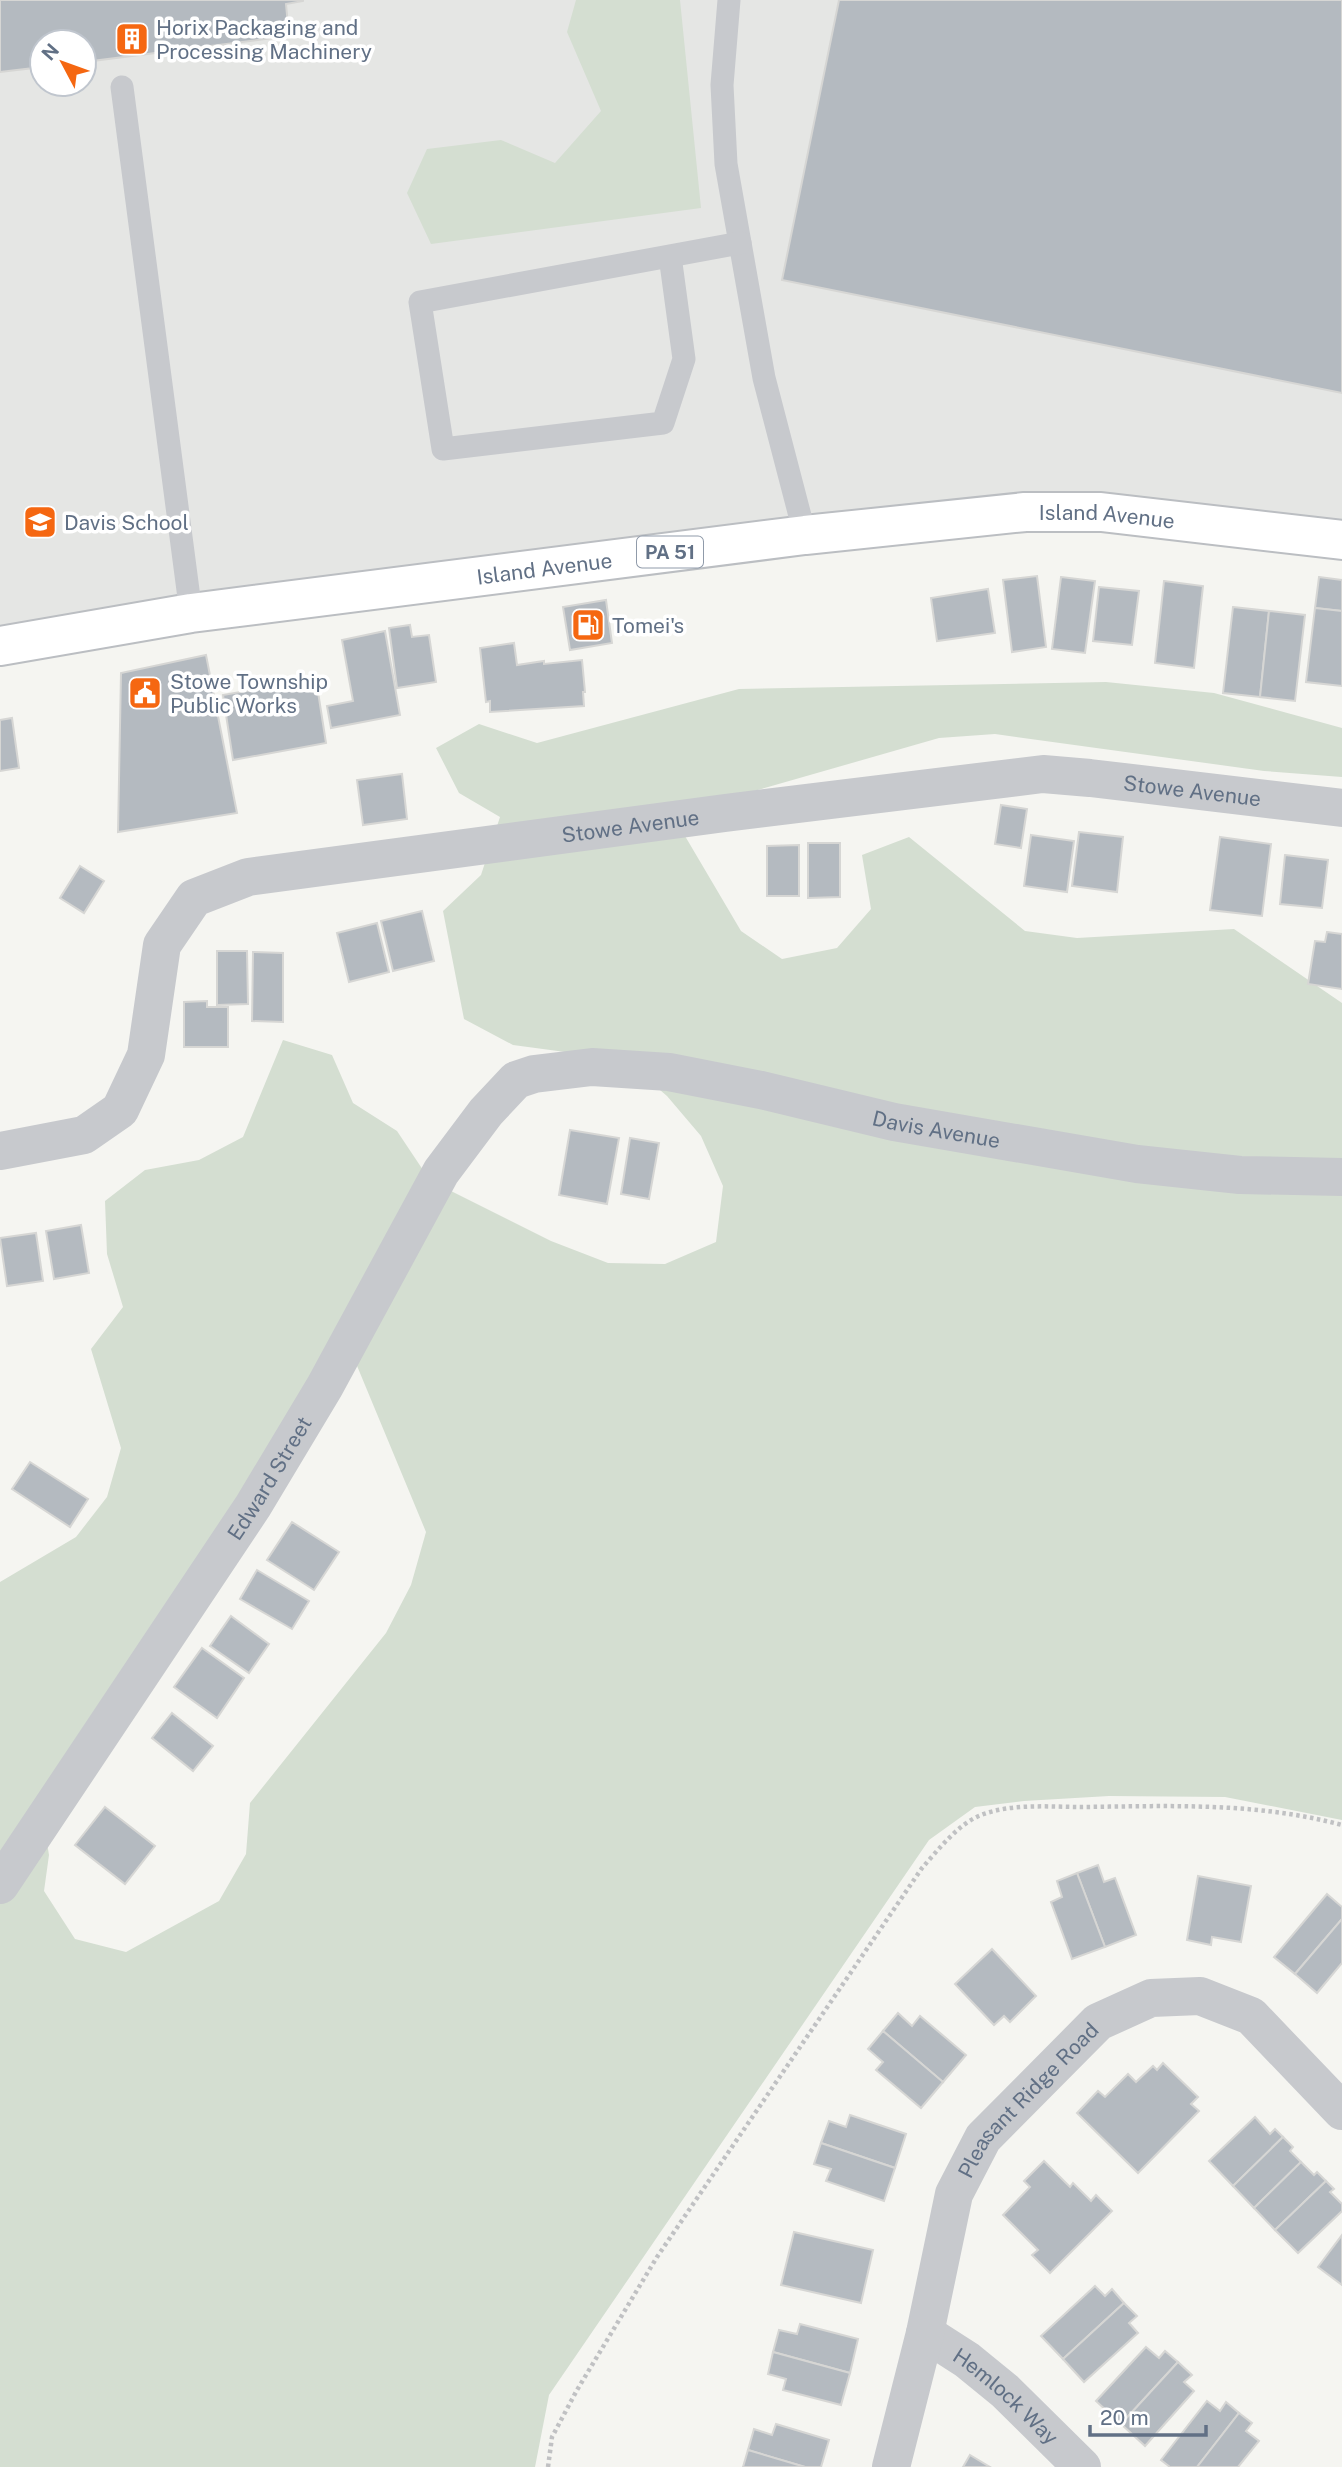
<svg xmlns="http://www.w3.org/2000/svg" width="1342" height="2467" viewBox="0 0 1342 2467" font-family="'Public Sans',sans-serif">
	<rect width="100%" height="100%" fill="#f5f5f1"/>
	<path fill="#e5e6e4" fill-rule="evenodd" d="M0,0H1342V540L1101,512L0,646ZM42,42H84V84H42Z"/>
	<g fill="#d4ded1">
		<path d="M576,0H680L701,208L431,244L407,193L427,149L501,140L555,163L601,111L567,32Z"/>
		<path d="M1106,682L1214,693L1342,728V777L1264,771L995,734L939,738L723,800L685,836L741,931L782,959L837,948L871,909L862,855L909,837L1025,931L1077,938L1234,929L1342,1003V1820L1225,1797L1109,1796L1024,1801L975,1807L929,1840L549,2395L535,2467H0V1582L76,1537L107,1497L121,1448L91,1349L123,1307L107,1254L105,1201L145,1170L199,1160L243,1137L283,1040L332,1055L353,1103L397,1131L425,1173L263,1470L40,1801L49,1855L44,1891L75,1939L126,1952L219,1901L246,1854L250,1803L386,1633L411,1585L426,1532L355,1361L445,1188L551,1241L608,1263L665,1264L716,1242L723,1186L701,1136L667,1096L625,1060L513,1045L464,1019L443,911L481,875L500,817L459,793L436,748L479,724L537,743L739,689Z"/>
	</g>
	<g fill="#b4bac0" stroke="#d6d6d4" stroke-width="2">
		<path d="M0,0H303V1L286,4L289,36L84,62V42H42V67L0,72Z"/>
		<path d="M839,0H1342V393L782,280Z"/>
		<path d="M1037,576L1046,647L1012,652L1003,580Z"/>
		<path d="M1061,577L1095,581L1085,653L1052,649Z"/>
		<path d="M1319,577L1342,580V611L1315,608Z"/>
		<path d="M1164,581L1203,586L1194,668L1155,663Z"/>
		<path d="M1099,587L1139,591L1132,645L1093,641Z"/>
		<path d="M988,589L995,633L937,641L931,598Z"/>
		<path d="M606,600L612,643L570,650L563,607Z"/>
		<path d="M1233,607L1269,611L1260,697L1223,693Z"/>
		<path d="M1315,608L1342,611V686L1306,682Z"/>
		<path d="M1269,611L1305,615L1295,701L1260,697Z"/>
		<path d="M410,625L412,637L429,635L436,682L397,688L389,628Z"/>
		<path d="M385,631L400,715L331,728L327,706L353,701L342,640Z"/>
		<path d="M514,643L517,665L544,661V664L582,660L585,692H583L584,706L490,712V701L486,702L480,648Z"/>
		<path d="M206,655L237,813L118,832L121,673Z"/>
		<path d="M316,679L326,743L233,760L223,695Z"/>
		<path d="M12,718L19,768L0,771V720Z"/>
		<path d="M402,774L407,819L363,825L357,780Z"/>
		<path d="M1001,805L1027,809L1021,848L995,844Z"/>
		<path d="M1079,832L1123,837L1117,892L1072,886Z"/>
		<path d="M1031,835L1074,841L1067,892L1024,886Z"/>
		<path d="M1220,837L1271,844L1262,916L1210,910Z"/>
		<path d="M808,843H840V897L808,898Z"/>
		<path d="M799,845V896H767V846Z"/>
		<path d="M1285,855L1328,860L1322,908L1280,904Z"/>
		<path d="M80,866L104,881L84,913L60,898Z"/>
		<path d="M422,911L434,961L393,971L381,921Z"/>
		<path d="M377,923L389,972L349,982L337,933Z"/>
		<path d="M1327,932L1342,934V989L1308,984L1315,941L1325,942Z"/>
		<path d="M217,951H247L248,1004L217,1005Z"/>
		<path d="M253,952L283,953V1022L252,1021Z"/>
		<path d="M207,1001V1007H228V1047H184V1002Z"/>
		<path d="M570,1130L619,1138L607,1204L559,1195Z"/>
		<path d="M630,1138L659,1143L649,1199L621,1194Z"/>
		<path d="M81,1225L89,1273L54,1279L46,1231Z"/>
		<path d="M36,1233L43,1281L7,1286L0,1238Z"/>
		<path d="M30,1462L88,1499L70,1527L12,1489Z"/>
		<path d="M292,1522L339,1552L314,1590L267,1560Z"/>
		<path d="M257,1570L309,1601L292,1629L240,1599Z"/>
		<path d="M231,1616L269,1644L249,1673L210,1646Z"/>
		<path d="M202,1648L244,1678L217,1718L174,1687Z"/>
		<path d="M172,1713L213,1746L193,1771L152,1738Z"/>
		<path d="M105,1807L155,1846L125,1884L75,1845Z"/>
		<path d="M1098,1865L1104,1882L1115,1878L1136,1935L1105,1947L1077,1873Z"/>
		<path d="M1077,1873L1105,1947L1072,1959L1051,1902L1062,1897L1057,1881Z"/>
		<path d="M1198,1876L1251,1886L1241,1942L1212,1937L1211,1945L1187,1940Z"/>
		<path d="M1327,1894L1342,1907V1919L1295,1974L1274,1957Z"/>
		<path d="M1342,1919V1963L1317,1993L1295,1974Z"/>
		<path d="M992,1949L1036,1996L1010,2022L1004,2016L994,2025L955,1984Z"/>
		<path d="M898,2013L912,2026L920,2016L966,2055L943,2082L883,2031Z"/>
		<path d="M883,2031L943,2082L921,2108L876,2070L883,2062L868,2049Z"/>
		<path d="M1163,2063L1198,2097L1191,2104L1199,2111L1138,2173L1077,2113L1098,2091L1105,2097L1128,2074L1136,2082L1153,2066L1157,2070Z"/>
		<path d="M850,2115L906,2134L895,2168L821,2143L829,2121L846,2127Z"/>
		<path d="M1255,2117L1270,2134L1275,2129L1283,2137L1233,2186L1209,2161Z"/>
		<path d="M1283,2137L1293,2147L1290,2151L1301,2162L1254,2208L1233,2186Z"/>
		<path d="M821,2143L895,2168L884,2201L826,2181L831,2169L814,2164Z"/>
		<path d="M1044,2161L1070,2187L1073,2183L1091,2201L1096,2195L1112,2211L1050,2273L1032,2255L1038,2250L1003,2215L1030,2187L1024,2181Z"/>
		<path d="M1301,2162L1314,2175L1317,2172L1326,2181L1275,2230L1254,2208Z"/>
		<path d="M1326,2181L1334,2189L1330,2192L1342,2204V2211L1298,2253L1275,2230Z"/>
		<path d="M794,2232L873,2250L861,2303L781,2285Z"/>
		<path d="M1342,2235V2285L1318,2267Z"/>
		<path d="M1095,2286L1105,2296L1112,2289L1124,2303L1063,2359L1041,2336Z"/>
		<path d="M1124,2303L1137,2316L1129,2323L1138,2333L1084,2382L1063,2359Z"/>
		<path d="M800,2324L858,2339L850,2373L773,2352L779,2330L797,2334Z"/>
		<path d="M1146,2347L1159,2358L1165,2351L1178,2362L1121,2424L1096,2401Z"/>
		<path d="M773,2352L850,2373L841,2405L783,2390L786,2379L768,2374Z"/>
		<path d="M1178,2362L1192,2375L1184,2382L1194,2391L1145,2446L1121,2424Z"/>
		<path d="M1207,2401L1220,2411L1226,2402L1239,2413L1197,2467H1170L1161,2460Z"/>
		<path d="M1239,2413L1252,2423L1246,2431L1259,2441L1238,2467H1197Z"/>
		<path d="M776,2424L829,2440L821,2467H805L748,2450L754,2429L772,2435Z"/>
		<path d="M748,2450L805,2467H743Z"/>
		<path d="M970,2455L990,2467H963Z"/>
	</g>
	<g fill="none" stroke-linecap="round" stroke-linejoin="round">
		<defs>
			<g id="primary">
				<path id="s5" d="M0,646L191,613L805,535L1025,512H1101L1342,540"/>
			</g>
		</defs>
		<use href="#primary" stroke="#bbbec2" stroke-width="42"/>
		<path stroke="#c0c1c3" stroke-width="4.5" stroke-dasharray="3.5 3.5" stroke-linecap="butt" d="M548,2467L552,2437L577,2390L657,2257L922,1868C938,1850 958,1824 981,1815C1012,1803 1050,1807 1082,1807C1169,1806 1257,1802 1342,1825"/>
		<g stroke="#c7c9cd" stroke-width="23">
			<path d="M729,0L722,85L726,164L764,378L805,535"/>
			<path d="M122,87L191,613"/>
			<path d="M670,256L684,359L663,423L443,449L420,302L740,243"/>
		</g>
		<g stroke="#c7c9cd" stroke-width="38">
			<path id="s1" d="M0,1151L84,1135L120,1110L146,1055L162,945L194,898L248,877L725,813L1043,774L1090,778L1342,808"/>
			<path id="s2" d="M0,1885L253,1506L325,1386L441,1172L486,1112L516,1080L534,1074L592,1067L669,1072L761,1090L894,1122L1137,1164L1240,1175L1342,1177"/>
			<path id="s3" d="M925,2333L967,2360L1005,2391L1082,2467"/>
			<path id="s4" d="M891,2467L925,2333L954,2194L983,2138L1098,2022L1151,1998L1200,1996L1251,2016L1342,2111"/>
		</g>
		<use href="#primary" stroke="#fff" stroke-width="38"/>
	</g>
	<defs>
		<symbol id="building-square" viewBox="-11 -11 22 22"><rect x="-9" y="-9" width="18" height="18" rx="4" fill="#f56711" stroke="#fff"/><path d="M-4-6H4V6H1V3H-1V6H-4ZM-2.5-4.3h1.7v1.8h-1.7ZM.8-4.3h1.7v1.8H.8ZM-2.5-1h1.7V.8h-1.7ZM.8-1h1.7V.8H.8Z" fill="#fff"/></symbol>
		<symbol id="school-square" viewBox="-11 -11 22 22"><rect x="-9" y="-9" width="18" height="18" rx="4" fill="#f56711" stroke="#fff"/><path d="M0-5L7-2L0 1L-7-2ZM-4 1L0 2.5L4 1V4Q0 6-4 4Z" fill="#fff"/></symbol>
		<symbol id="fuel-square" viewBox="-11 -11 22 22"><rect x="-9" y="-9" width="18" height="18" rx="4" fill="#f56711" stroke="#fff"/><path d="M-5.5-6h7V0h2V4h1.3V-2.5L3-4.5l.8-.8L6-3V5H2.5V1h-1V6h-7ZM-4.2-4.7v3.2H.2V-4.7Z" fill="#fff"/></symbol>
		<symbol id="civic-square" viewBox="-11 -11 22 22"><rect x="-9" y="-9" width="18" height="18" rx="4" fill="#f56711" stroke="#fff"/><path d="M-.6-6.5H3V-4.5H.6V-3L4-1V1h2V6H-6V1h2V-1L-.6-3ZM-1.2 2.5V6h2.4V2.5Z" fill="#fff"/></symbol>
	</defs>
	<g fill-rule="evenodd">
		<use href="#building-square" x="113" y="20" width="38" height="38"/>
		<use href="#school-square" x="21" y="503" width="38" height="38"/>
		<use href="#fuel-square" x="569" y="606" width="38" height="38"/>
		<use href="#civic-square" x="126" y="674" width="38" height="38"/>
	</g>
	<g text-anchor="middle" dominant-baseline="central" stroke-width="7" stroke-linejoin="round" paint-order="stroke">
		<rect fill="#fff" stroke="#909baa" stroke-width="2" x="637" y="536.5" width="66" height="31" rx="5"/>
		<g font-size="19" font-weight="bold" fill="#617085">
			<text x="670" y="552">PA 51</text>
		</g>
		<g font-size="21" fill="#617085" stroke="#fff" text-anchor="start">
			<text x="156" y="27">Horix Packaging and<tspan x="156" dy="24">Processing Machinery</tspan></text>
			<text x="64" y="522">Davis School</text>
			<text x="612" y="625">Tomei's</text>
			<text x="170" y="681">Stowe Township<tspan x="170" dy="24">Public Works</tspan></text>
		</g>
		<g font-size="21" fill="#617085" stroke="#fff">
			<text stroke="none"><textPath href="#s5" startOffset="1116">Island Avenue</textPath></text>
			<text stroke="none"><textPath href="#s5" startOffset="550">Island Avenue</textPath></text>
			<text stroke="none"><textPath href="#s1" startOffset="1368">Stowe Avenue</textPath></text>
			<text stroke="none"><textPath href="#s1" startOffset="802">Stowe Avenue</textPath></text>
			<text stroke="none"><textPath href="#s2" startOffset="1386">Davis Avenue</textPath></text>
			<text stroke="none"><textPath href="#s2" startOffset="488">Edward Street</textPath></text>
			<text stroke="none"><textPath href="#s4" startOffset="401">Pleasant Ridge Road</textPath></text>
			<text stroke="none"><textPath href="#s3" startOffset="103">Hemlock Way</textPath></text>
		</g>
	</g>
	<g transform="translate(63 63) rotate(311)"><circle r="33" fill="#ffffff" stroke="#c0c6ce" stroke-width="2"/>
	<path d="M0-5L12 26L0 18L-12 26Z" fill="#f56711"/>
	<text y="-10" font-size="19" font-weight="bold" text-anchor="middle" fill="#617085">N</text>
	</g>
	<path d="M1090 2425v10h116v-10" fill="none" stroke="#617085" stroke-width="3.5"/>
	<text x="1100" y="2425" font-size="21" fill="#617085" stroke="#ffffff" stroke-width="5" paint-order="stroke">20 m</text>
</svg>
